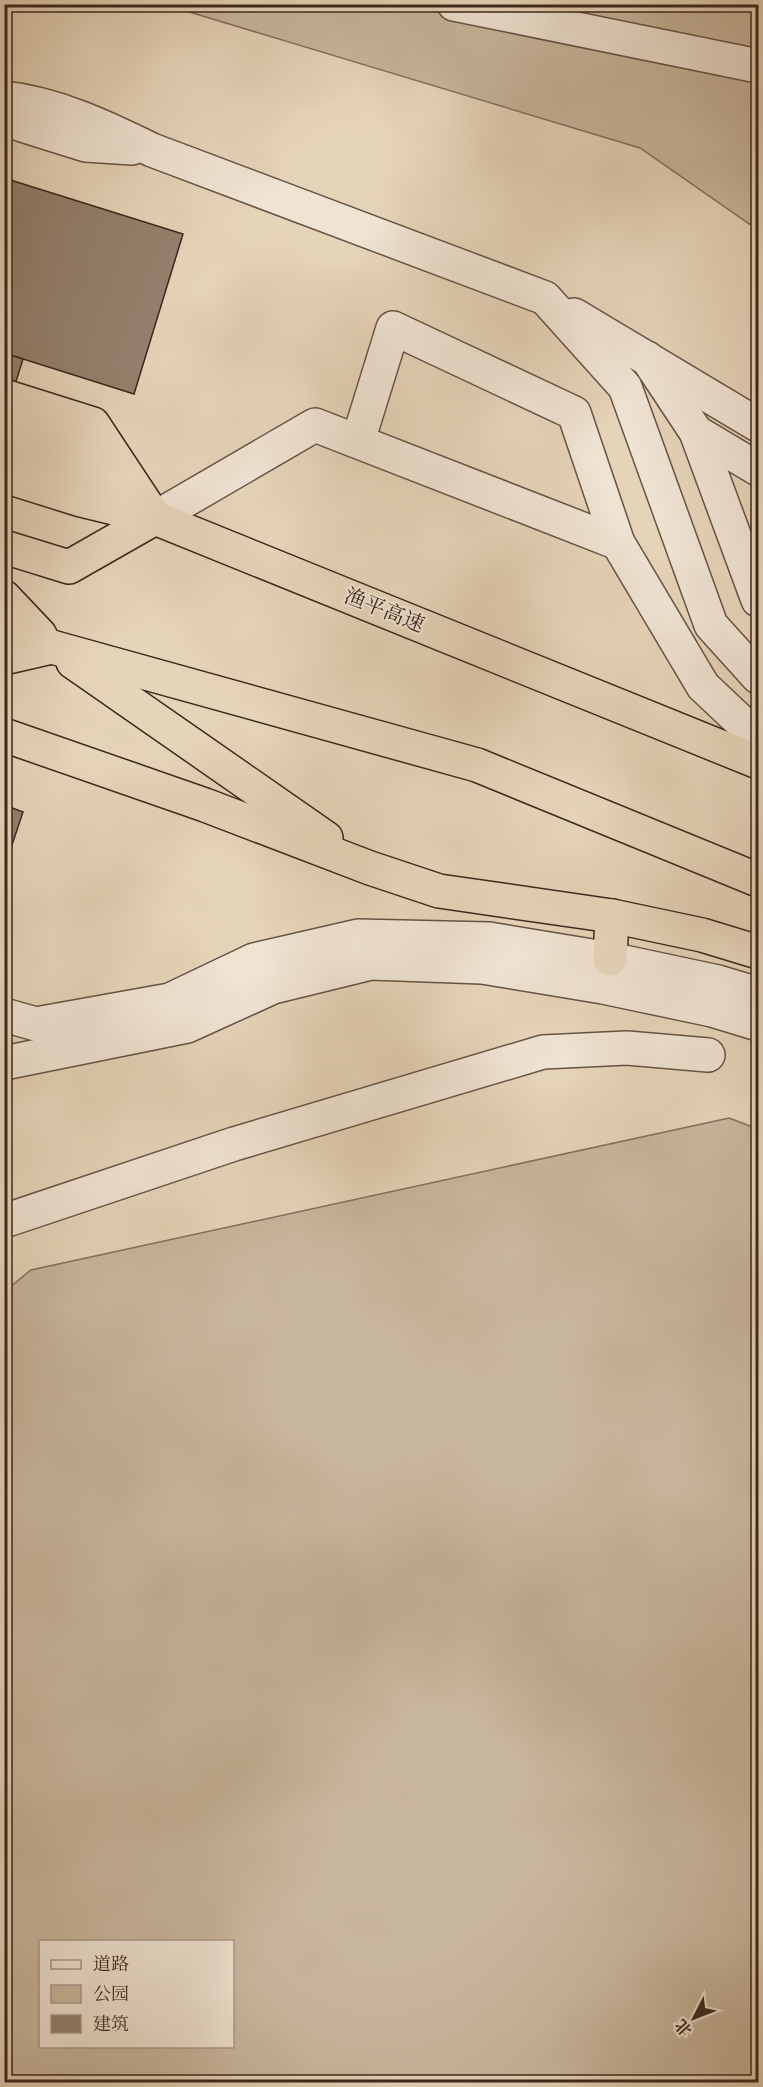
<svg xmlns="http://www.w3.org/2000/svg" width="763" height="2087" viewBox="0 0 763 2087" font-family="'IM FELL DW Pica','Noto Serif SC',serif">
	<rect width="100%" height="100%" fill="#e6d4b9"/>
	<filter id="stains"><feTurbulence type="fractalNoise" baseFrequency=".00333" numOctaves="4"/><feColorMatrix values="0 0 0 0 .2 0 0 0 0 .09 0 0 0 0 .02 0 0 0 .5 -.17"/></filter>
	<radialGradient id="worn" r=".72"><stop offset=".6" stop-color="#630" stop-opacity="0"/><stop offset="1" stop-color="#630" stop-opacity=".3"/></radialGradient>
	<g fill="#c9b79e" stroke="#82705e" stroke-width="1.5" fill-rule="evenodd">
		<path d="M166,5H758V230L640,148Z"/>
		<path d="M729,1118L758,1129V2082H5V1291L31,1270ZM40,1942H232V2046H40Z"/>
	</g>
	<g fill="#94816e" stroke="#3b281d" stroke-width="1.5">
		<path d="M4,178L183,234L134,394L4,353Z"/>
		<path d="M4,353L23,359L4,420Z"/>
		<path d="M4,805L23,812L4,869Z"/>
	</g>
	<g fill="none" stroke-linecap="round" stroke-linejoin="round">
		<defs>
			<g id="minor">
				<path d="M454,4L758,66"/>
				<path d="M4,98C57,104 105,127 152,150L545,298L625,387L711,625L758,677"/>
				<path d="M4,115L22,125L86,145L132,148"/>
				<path d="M574,315L758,425"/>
				<path d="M647,358L696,432L758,600"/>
				<path d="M696,432L758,469"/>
				<path d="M358,441L393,328L574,413L618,543L703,686L758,738"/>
				<path d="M155,518L315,425L618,543"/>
				<path d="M4,1015L36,1024L170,1000L254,960L358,936L489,939L610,959L718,982L758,994"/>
				<path d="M4,1063L187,1026L273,987L371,963L482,967L603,987L712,1010L758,1024"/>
				<path d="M4,1221L234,1144L543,1052L627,1048L708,1055"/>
			</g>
			<g id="highway">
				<path d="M4,396L93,424L155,518"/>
				<path d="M4,423L88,450L114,476"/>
				<path d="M4,450L88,476L118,495"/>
				<path d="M4,476L81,500L155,518L758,762"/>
				<path d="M4,547L69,567L155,518"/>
				<path d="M4,597L40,635"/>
				<path d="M4,625L52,647L477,765L758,880"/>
				<path d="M4,658L52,647"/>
				<path d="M73,662L326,838"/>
				<path d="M4,735L205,805L370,868L439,891L612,916L702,935L758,952"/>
				<path d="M610,959L612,916"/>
			</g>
		</defs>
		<use href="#minor" stroke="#665344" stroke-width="36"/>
		<use href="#highway" stroke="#3b281d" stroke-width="36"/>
		<use href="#minor" stroke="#efe3d2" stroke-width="33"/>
		<use href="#highway" stroke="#e6d4b9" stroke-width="33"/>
	</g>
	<g text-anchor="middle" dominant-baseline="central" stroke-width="4.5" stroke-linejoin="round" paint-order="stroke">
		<g font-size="21" fill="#3b281d" stroke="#efe3d2">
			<text transform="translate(384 611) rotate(22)">渔平高速</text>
		</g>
	</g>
	<rect width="763" height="2087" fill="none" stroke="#e6d4b9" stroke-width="24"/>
	<rect x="6" y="6" width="751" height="2075" fill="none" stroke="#3b281d" stroke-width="3"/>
	<rect x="12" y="12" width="739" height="2063" fill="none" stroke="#3b281d" stroke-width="1.5"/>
	<rect x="39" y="1940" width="195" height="108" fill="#efe3d2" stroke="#a7988a" stroke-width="1.5"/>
	<rect x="51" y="1960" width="30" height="9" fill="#efe3d2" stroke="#a7988a" stroke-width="1.5"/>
	<text x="93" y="1970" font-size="18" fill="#3b281d">道路</text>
	<rect x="51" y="1985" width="30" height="18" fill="#c9b79e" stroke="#a7988a" stroke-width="1.5"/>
	<text x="93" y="2000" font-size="18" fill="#3b281d">公园</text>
	<rect x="51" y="2015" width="30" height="18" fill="#94816e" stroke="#a7988a" stroke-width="1.5"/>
	<text x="93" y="2030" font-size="18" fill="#3b281d">建筑</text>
	<g transform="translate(694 2018) rotate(228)" stroke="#efe3d2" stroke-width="4.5" paint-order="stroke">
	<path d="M0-4.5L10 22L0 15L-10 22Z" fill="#3b281d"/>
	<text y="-9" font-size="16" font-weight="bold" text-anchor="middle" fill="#3b281d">北</text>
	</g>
	<rect width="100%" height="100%" filter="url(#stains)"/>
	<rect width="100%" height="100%" fill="url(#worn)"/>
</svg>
